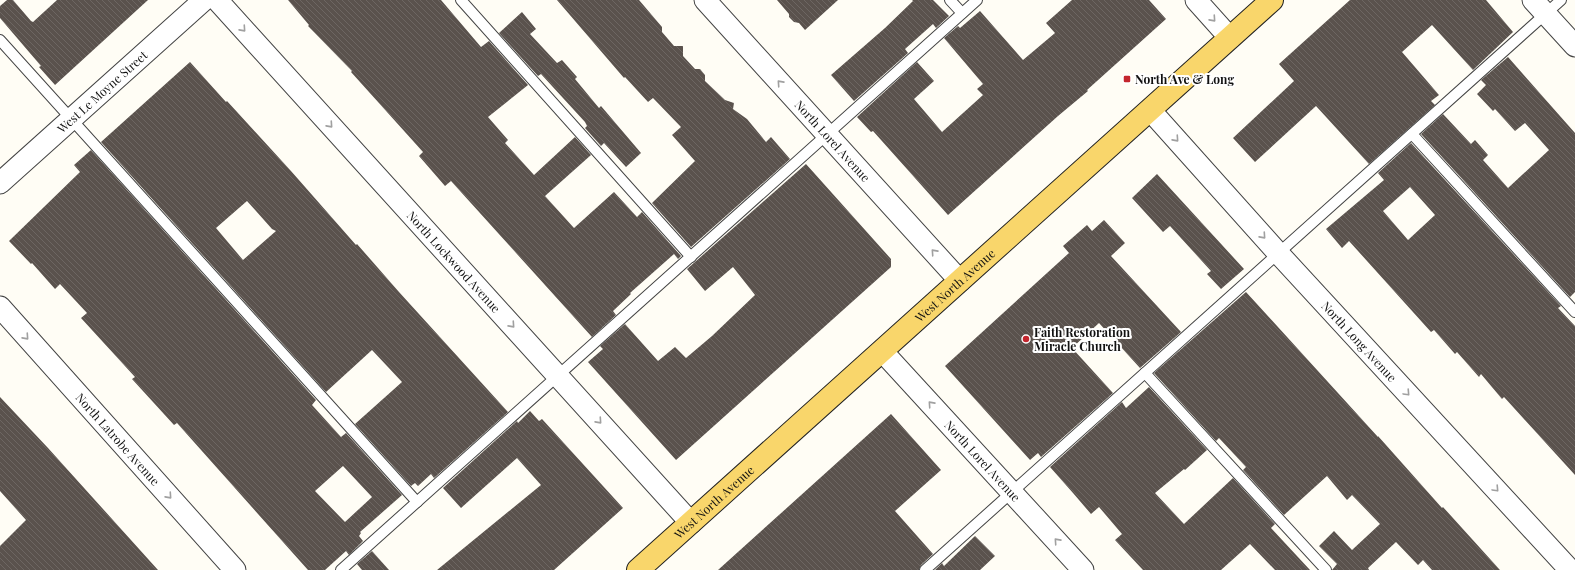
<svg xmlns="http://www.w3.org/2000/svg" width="1575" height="570" viewBox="0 0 1575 570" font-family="'Playfair Display',serif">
	<defs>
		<pattern id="building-back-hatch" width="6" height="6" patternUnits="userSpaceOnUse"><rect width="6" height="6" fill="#5a524d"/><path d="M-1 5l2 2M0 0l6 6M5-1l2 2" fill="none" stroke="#6d6662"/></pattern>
	</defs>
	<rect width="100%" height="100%" fill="#fffdf5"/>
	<g fill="url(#building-back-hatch)" fill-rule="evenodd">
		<path d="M7,0H13L31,21L33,22L57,0H148L55,85L39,67L41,66L0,18V6Z"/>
		<path d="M288,0H441L481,47L489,41L528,85L488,117L508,140L505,143L534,175L575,137L591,155L545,196L574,228L614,192L637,217L642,212L681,256L678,259L674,254L630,293L631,294L613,311L616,315L592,337L451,181L445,186L419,156L423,152L351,72L352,71L308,26L309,25Z"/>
		<path d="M557,0H639L662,27V32L674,46H683V56L695,69H700L705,75V81L725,100L734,103L733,109L747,119L766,142L771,137L790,159L691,247L652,203L695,161L672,135L681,127L653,98L648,102L625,77L624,78Z"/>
		<path d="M777,0H838L805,30L799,23L794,22L789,17V14Z"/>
		<path d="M912,0H933L949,16L936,28L933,24L905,49L908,53L854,101L831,75L885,28L913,1Z"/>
		<path d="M1072,0H1149L1166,19L1087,90L1088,91L1058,116L948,215L873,131L871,132L857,117L917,62L934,81L914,99L942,132L983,95L977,89L983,84L944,38L958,26L960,28L980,11L1023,60L1055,33L1046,23Z"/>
		<path d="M1350,0H1486L1513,32L1473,70L1432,25L1402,52L1439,95L1431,101L1435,105L1369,164L1316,106L1255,162L1233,138L1294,81L1279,64Z"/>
		<path d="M522,12L536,29L530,34L557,63L562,60L577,77L575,79L599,108L601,106L641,153L626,167L604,143L601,146L585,128L587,126L585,122L541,74L538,76L499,33Z"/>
		<path d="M1508,57L1575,133V292L1570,297L1421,134L1443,114L1471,144L1475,140L1488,155L1483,160L1508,188L1549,150L1525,123L1515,131L1495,109L1493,111L1477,94L1486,85L1481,80Z"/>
		<path d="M190,62L226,102L227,101L291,171L356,245L357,244L399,292L508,412L434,478L431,474L418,486L415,483L411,486L355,424L402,382L372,350L326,392L101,142ZM247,201L272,229L276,231L243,260L216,228Z"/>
		<path d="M1411,143L1561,306L1558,308L1575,326V475L1504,397L1502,399L1481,374L1479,377L1457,352L1455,354L1434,330L1431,332L1349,241L1342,248L1326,229L1384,180L1378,173ZM1410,187L1435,215L1408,240L1383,211Z"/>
		<path d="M91,150L316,400L312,405L341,437L346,433L402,495L360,532L361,533L359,536L363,541L349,555L346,551L325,570H308L177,423L174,425L132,379L135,377L81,318L87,313L60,284L55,289L32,263L31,264L9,241L80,172L74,165ZM343,466L372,497L345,522L315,491Z"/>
		<path d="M806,164L891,259V267L676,460L588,362L603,349L600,346L625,324L658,361L675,347L686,358L712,336L755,295L733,267L705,291L687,269Z"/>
		<path d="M1157,174L1244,269L1221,289L1207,274L1211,271L1170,226L1163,232L1132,198Z"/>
		<path d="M1104,220L1125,243L1111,256L1181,332L1140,368L1099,323L1072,348L1113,393L1041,457L1038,453L1030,460L945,366L1069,253L1063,246L1087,225L1092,231Z"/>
		<path d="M1246,292L1378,437V436L1442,508L1443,507L1500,570H1432L1423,560L1418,565L1396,542L1368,568L1369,570H1332L1337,564L1319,546L1334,531L1352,550L1380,524L1352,495L1347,500L1327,476L1284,515L1243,470L1246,467L1219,438L1216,441L1154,373Z"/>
		<path d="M1149,387L1207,450L1185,470L1184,469L1155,493L1184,524L1233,478L1275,524L1271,528L1310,570H1275L1250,544L1221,570H1143L1115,540L1122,534L1099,507L1091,514L1073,493L1050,467L1122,402L1126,408Z"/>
		<path d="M0,397L48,448L158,570H0V546L26,520L0,491Z"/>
		<path d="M530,411L539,421L542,419L623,508L554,570H437L541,485L517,458L461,508L443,488L517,421L518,423Z"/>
		<path d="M891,414L941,470L895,511L933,554L921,565L919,570H718Z"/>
		<path d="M975,536L995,556L980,570H935L942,563L944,566Z"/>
		<path d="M372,551L389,570H362L357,564Z"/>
	</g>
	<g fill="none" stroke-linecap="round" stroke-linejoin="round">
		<defs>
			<g id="lane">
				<path d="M461,0L691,257"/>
				<path d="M950,0L962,13"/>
				<path d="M0,40L417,502"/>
				<path d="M1412,134L1575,312"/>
				<path d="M1145,373L1326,570"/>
				<path d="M341,570L977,0"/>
				<path d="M925,570L1561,0"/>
			</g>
			<g id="street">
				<path id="s1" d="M217,0L691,523"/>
				<path id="s2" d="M705,0L960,281"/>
				<path d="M1196,0L1230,38"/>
				<path d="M1533,0L1575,46"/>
				<path id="s3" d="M1150,110L1278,253L1570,570"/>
				<path id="s4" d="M0,183L204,0"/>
				<path id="s5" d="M0,307L235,570"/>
				<path id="s6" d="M882,351L1083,570"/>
			</g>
			<g id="primary">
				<path id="s7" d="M638,570L1272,0"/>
			</g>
		</defs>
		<use href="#lane" stroke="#444" stroke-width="12"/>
		<use href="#street" stroke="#444" stroke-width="23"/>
		<use href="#primary" stroke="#222" stroke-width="24"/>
		<use href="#lane" stroke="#fff" stroke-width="10"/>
		<use href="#street" stroke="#fff" stroke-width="21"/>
		<use href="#primary" stroke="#f9d66b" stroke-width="22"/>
	</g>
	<defs><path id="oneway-chevron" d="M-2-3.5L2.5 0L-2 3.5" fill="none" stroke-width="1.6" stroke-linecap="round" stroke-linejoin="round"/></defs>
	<g stroke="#a0a0a0">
		<use href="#oneway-chevron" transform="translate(1213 19) rotate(48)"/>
		<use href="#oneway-chevron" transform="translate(243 29) rotate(48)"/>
		<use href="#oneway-chevron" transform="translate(780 83) rotate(-132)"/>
		<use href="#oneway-chevron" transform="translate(330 125) rotate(48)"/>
		<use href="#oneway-chevron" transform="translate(1176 139) rotate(48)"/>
		<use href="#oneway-chevron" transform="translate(1263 236) rotate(48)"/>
		<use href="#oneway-chevron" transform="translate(934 252) rotate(-132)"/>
		<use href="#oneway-chevron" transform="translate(512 325) rotate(48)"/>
		<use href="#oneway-chevron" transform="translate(26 337) rotate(48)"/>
		<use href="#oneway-chevron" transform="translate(1407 393) rotate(47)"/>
		<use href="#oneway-chevron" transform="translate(931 404) rotate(-132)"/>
		<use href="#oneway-chevron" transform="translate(599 421) rotate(48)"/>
		<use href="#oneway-chevron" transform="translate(1496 489) rotate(47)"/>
		<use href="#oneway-chevron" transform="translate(169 496) rotate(48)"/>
		<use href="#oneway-chevron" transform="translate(1057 541) rotate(-132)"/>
	</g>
	<g fill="#c4262e" stroke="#fff" stroke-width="1.5">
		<rect x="1123" y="75" width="8" height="8" rx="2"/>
		<circle cx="1026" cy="339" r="4"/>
	</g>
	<g text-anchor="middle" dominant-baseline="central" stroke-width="4" stroke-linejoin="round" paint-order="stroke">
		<g font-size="12" font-weight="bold" fill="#111" stroke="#fff" text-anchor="start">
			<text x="1135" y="79">North Ave &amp; Long</text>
			<text x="1034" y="332">Faith Restoration<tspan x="1034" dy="14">Miracle Church</tspan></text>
		</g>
		<g font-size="12" fill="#111" stroke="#fff">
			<text stroke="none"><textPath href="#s4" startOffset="137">West Le Moyne Street</textPath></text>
			<text stroke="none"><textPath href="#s2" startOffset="190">North Lorel Avenue</textPath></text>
			<text stroke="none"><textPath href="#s1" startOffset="353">North Lockwood Avenue</textPath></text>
			<text stroke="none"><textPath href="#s7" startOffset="426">West North Avenue</textPath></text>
			<text stroke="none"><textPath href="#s3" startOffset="312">North Long Avenue</textPath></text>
			<text stroke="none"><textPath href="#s5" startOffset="177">North Latrobe Avenue</textPath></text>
			<text stroke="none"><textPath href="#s6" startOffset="149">North Lorel Avenue</textPath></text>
			<text stroke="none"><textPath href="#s7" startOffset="102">West North Avenue</textPath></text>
		</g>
	</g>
</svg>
